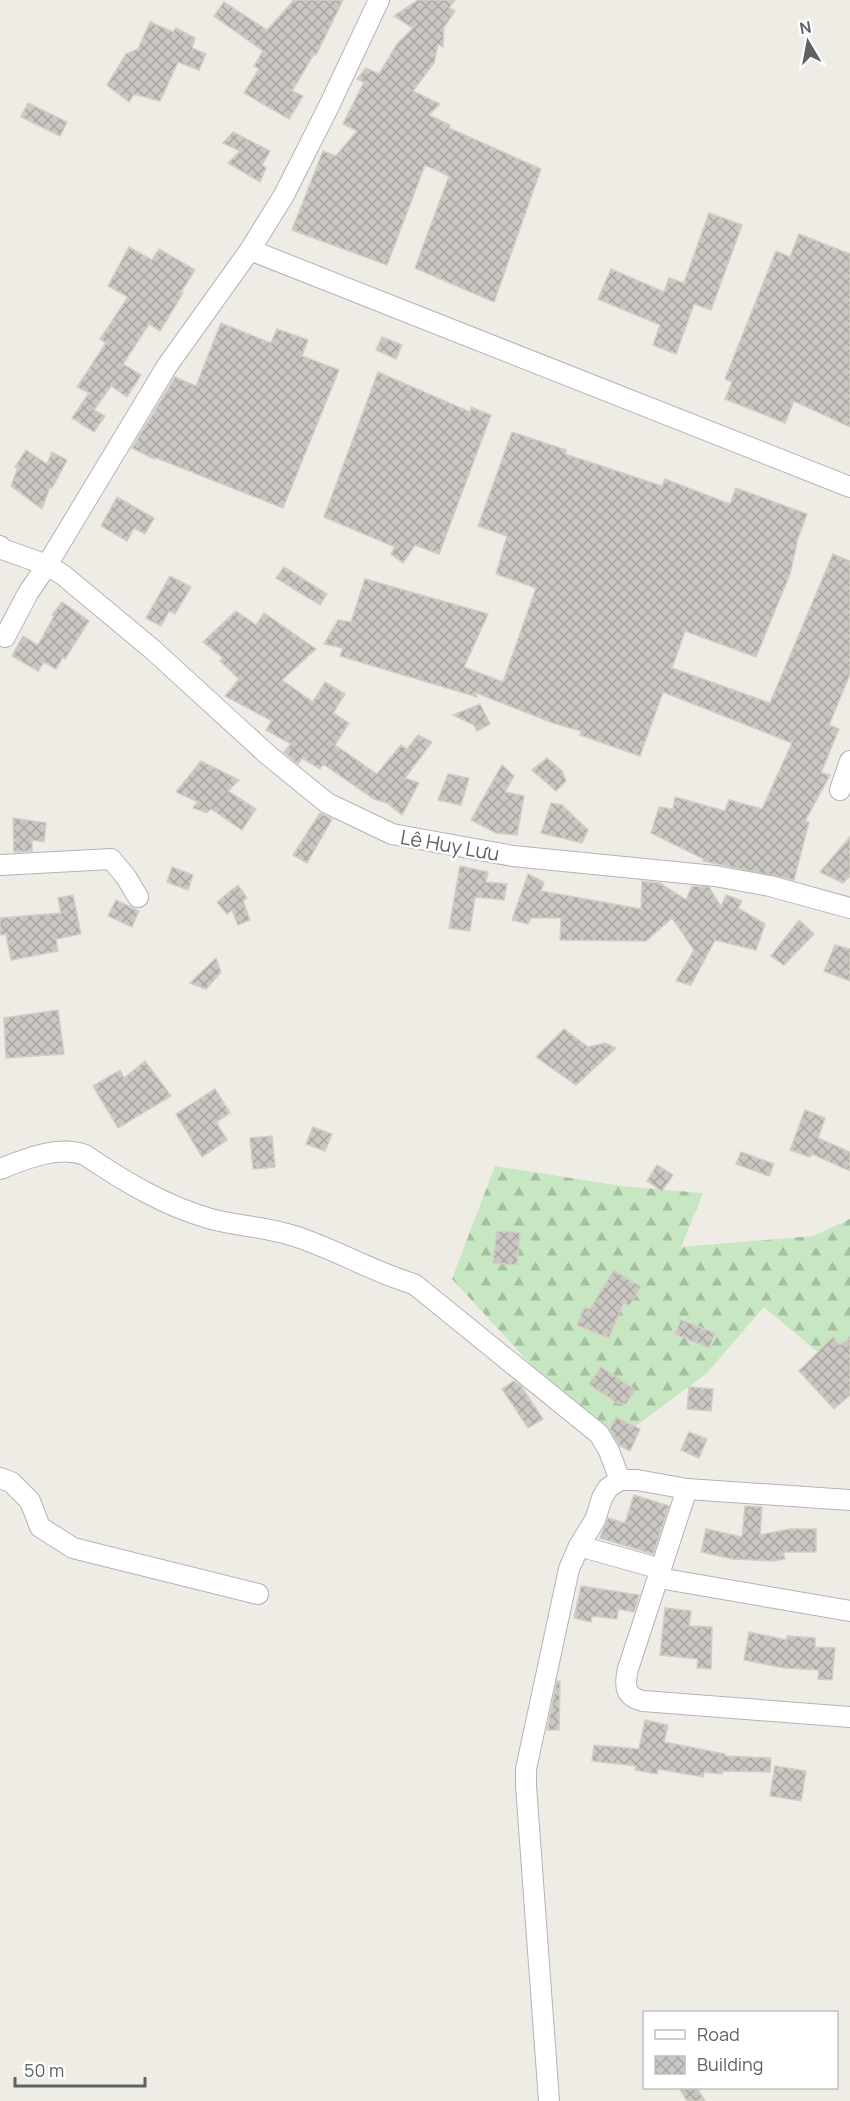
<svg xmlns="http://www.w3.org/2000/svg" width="850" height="2101" viewBox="0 0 850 2101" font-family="Manrope,sans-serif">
	<defs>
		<pattern id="forest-firs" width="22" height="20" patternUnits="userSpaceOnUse" patternTransform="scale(1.5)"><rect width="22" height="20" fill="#c7e7c2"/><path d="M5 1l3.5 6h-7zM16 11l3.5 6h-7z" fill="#a5bfa1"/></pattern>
		<pattern id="building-cross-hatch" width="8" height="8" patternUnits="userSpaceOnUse" patternTransform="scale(1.5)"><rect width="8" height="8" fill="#cac7c3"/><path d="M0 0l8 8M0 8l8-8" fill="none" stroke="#a7a5a2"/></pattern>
	</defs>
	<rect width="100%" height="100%" fill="#efece6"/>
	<path fill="url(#forest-firs)" d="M495,1166L621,1186L703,1193L681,1247L813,1236L850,1219V1379L764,1307L706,1374L607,1447L452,1279Z"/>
	<g fill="url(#building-cross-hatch)" stroke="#d4cdc4" stroke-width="1.5">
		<path d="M294,0H343L316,55L314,54L292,91L303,96L289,119L244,93L259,69L254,66L263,51L214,16L224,2L267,30Z"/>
		<path d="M418,0H455L449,8L455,11L444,27L443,47L438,44L434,63L413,91L440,104L429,115L450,125L449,128L541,169L494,302L415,268L449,176L425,165L387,265L292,230L323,151L336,156L357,131L343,124L364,82L357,79L366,68L379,74L397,44L413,28L394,16Z"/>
		<path d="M150,22L173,32L176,28L195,38L192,48L206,54L199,70L178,62L160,101L134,94L129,102L107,85L126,54L138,49Z"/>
		<path d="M28,103L67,122L60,136L21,117Z"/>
		<path d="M233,132L270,151L262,165L266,168L260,182L228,163L240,151L223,143Z"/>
		<path d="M709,213L742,225L711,310L694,304L676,354L653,345L660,325L598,299L611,269L664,292L669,278L684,283Z"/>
		<path d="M799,234L850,254V427L794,401L785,423L725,399L732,382L725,379L776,251L790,257Z"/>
		<path d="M129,247L152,260L159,249L195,270L181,292L183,293L160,331L149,324L123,364L141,375L127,397L111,386L94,410L105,416L94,432L72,418L89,393L77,387L106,343L100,339L128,297L108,286Z"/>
		<path d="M221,323L271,343L277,329L308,340L302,356L339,370L283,508L154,457V459L132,448L175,377L196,386Z"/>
		<path d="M382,337L402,345L396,359L376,350Z"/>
		<path d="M378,372L470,412L471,407L491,415L439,554L415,545L403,563L391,554L395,547L324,517Z"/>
		<path d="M512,432L566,450L565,454L662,486L665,479L730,504L736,488L807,514L798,538L790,574L756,657L685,631L672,668L770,703L833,554L850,561V674L829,725L839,729L821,773L830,775L805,821L809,822L794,880L703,861L704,859L651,833L659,807L673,809L675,797L725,811L729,800L762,809L792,743L663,692L640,756L580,735L581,731L553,723L474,692L477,697L340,656L343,648L324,644L338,620L351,622L365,579L488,614L464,667L503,682L536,588L496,574L507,536L478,526Z"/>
		<path d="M26,450L47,464L52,452L67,460L52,488L50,487L42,509L11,486L18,468L15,467Z"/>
		<path d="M117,497L154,518L145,534L134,528L127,541L101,526Z"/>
		<path d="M284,567L327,594L320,605L276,578Z"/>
		<path d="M170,576L191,587L175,614L169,611L161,626L146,618Z"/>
		<path d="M62,602L89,621L65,659L63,657L56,669L44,662L38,671L12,656L23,636L38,645L54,616L52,615Z"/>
		<path d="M236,611L256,625L264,613L316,649L282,680L313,702L325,682L345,694L333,713L349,723L335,745L377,774L401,745L407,749L418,735L432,742L405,778L419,783L402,815L387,803L374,799L323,764L320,769L302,758L298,764L284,752L291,744L266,730L272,721L225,696L239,679L220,661L223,658L203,642Z"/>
		<path d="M480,704L490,724L477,731L474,725L453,715Z"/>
		<path d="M547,758L562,771L566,781L556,791L532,770Z"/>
		<path d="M201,761L239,780L228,791L256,809L242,830L211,809L207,813L193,808L198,802L176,792Z"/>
		<path d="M502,765L514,776L505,792L524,796L517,835L496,833L471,820Z"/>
		<path d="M448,774L469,778L461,805L438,800Z"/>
		<path d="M551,803L562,805L588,830L582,843L541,833Z"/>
		<path d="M320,813L332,819L307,863L293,855Z"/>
		<path d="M13,818L46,823L44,842L32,840V851L14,852Z"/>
		<path d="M850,837V876L843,883L820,872Z"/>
		<path d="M460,866L488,872L486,882L507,884L504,900L475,897L470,931L449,928Z"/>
		<path d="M172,867L193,875L188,890L167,882Z"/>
		<path d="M528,874L544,882L541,891L641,909L642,881L660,883L686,900L692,886L709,887L721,907L726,895L742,901L738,908L765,924L756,950L715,940L691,985L676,981L694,950L672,918L646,941L560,940L561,918H531L528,924L512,920Z"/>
		<path d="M238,885L247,898L243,901L250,920L238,925L232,910L227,914L217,902Z"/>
		<path d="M73,895L81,934L56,939L58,951L11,960L6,934L0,935V918L61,913L58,898Z"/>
		<path d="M116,900L139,911L132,927L108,916Z"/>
		<path d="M799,920L814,934L784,965L771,956Z"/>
		<path d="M835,945L850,949V981L824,971Z"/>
		<path d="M216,958L221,972L206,989L190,983Z"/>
		<path d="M58,1010L64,1054L6,1058L4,1018Z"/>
		<path d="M564,1029L588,1047L605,1043L616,1048L576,1085L536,1057Z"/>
		<path d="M145,1061L171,1096L118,1128L93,1086L120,1070L124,1078Z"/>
		<path d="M215,1089L230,1113L216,1122L227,1140L202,1157L176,1114Z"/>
		<path d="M805,1110L825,1118L818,1138L850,1152V1171L812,1154L810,1157L790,1150Z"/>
		<path d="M313,1127L332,1134L325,1151L306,1144Z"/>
		<path d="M272,1136L275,1167L253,1169L250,1138Z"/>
		<path d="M741,1152L774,1164L769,1176L736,1164Z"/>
		<path d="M657,1165L673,1175L662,1191L647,1181Z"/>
		<path d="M497,1231L520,1233L517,1265L493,1263Z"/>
		<path d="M614,1270L641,1287L629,1306L624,1302L609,1338L577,1325L585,1307L590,1309Z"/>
		<path d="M681,1320L715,1333L709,1348L675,1334Z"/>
		<path d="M833,1337L840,1345L850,1338V1395L834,1409L799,1371Z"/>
		<path d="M601,1367L635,1390L626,1404L617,1403L589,1384Z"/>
		<path d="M514,1381L521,1386L543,1419L528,1428L502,1389Z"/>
		<path d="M689,1387L713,1389L711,1411L687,1409Z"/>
		<path d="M616,1417L640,1429L630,1451L620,1446L610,1429Z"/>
		<path d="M689,1432L707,1439L699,1458L681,1450Z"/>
		<path d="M634,1495L669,1506L653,1554L600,1538L608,1518L625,1523Z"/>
		<path d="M745,1506L762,1507L760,1535L790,1529H816V1552H783L785,1559L773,1561L733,1559L701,1552L706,1529L742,1537Z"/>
		<path d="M581,1586L639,1595L634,1612L618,1609L617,1619L592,1616L591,1622L574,1618Z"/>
		<path d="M665,1608L691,1611L689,1626L712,1627L711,1669L697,1668L698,1659L660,1655Z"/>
		<path d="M749,1632L787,1640V1636L815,1638V1647L835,1648L832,1680L818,1679L819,1670L784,1668L744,1660Z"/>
		<path d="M557,1681H560L559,1730H547Z"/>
		<path d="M645,1720L668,1725L664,1742L725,1754V1756L771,1758L770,1772L723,1771L722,1774L704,1772L703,1777L658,1769L657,1774L635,1770L636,1766L592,1761L594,1745L639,1749Z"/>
		<path d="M775,1766L806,1771L801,1801L770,1796Z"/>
		<path d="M679,2088H697L705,2101H687Z"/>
	</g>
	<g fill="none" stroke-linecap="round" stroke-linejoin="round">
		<defs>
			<g id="minor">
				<path d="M250,250L850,487"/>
				<path d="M0,546L2,549L47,565L63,575L152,649L268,755L327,803L392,834L513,856L715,876L770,886L850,908"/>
				<path d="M5,637L28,593L47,565L167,366L250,250L284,195L328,108L379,0"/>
				<path d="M840,790L850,761"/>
				<path d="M0,865L111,859L126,877L138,897"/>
				<path d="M0,1169C25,1159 58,1145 85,1155C125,1182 165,1206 211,1219C237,1226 265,1227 291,1235C334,1248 372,1272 414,1284L599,1434L609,1451L620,1480"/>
				<path d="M0,1478L11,1482L30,1501L40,1527L73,1548L258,1594"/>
				<path d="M687,1489L628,1669C624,1686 625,1697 643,1701L850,1717"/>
				<path d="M579,1546L661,1569"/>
				<path d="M659,1578L850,1611"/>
				<path d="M549,2101L526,1786V1769L569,1569L579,1546L595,1520L602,1498L608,1488L620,1480H637L687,1489L850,1500"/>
			</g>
		</defs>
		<use href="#minor" stroke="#b1b4b8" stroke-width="22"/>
		<use href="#minor" stroke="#fff" stroke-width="20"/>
	</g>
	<g text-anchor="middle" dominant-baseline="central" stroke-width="5" stroke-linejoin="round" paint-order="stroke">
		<g font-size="20" fill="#5d6266" stroke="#fff">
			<text transform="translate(450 845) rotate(10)">Lê Huy Lưu</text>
		</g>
	</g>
	<rect x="643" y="2011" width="195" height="78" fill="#ffffff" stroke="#bec0c2" stroke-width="1.5"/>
	<rect x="655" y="2030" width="30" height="9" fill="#ffffff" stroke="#bec0c2" stroke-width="1.5"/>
	<text x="697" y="2041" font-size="18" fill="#5d6266">Road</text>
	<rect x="655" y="2056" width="30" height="18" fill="url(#building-cross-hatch)" stroke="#bec0c2" stroke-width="1.5"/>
	<text x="697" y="2071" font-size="18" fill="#5d6266">Building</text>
	<g transform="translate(808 42) rotate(350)" stroke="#ffffff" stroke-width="4.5" paint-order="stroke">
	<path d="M0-4.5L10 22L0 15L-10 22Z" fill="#5d6266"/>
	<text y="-9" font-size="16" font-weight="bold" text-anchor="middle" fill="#5d6266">N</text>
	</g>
	<path d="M15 2077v9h130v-9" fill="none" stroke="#5d6266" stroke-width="3"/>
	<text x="24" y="2077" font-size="18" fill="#5d6266" stroke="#ffffff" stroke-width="4.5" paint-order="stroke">50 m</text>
</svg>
